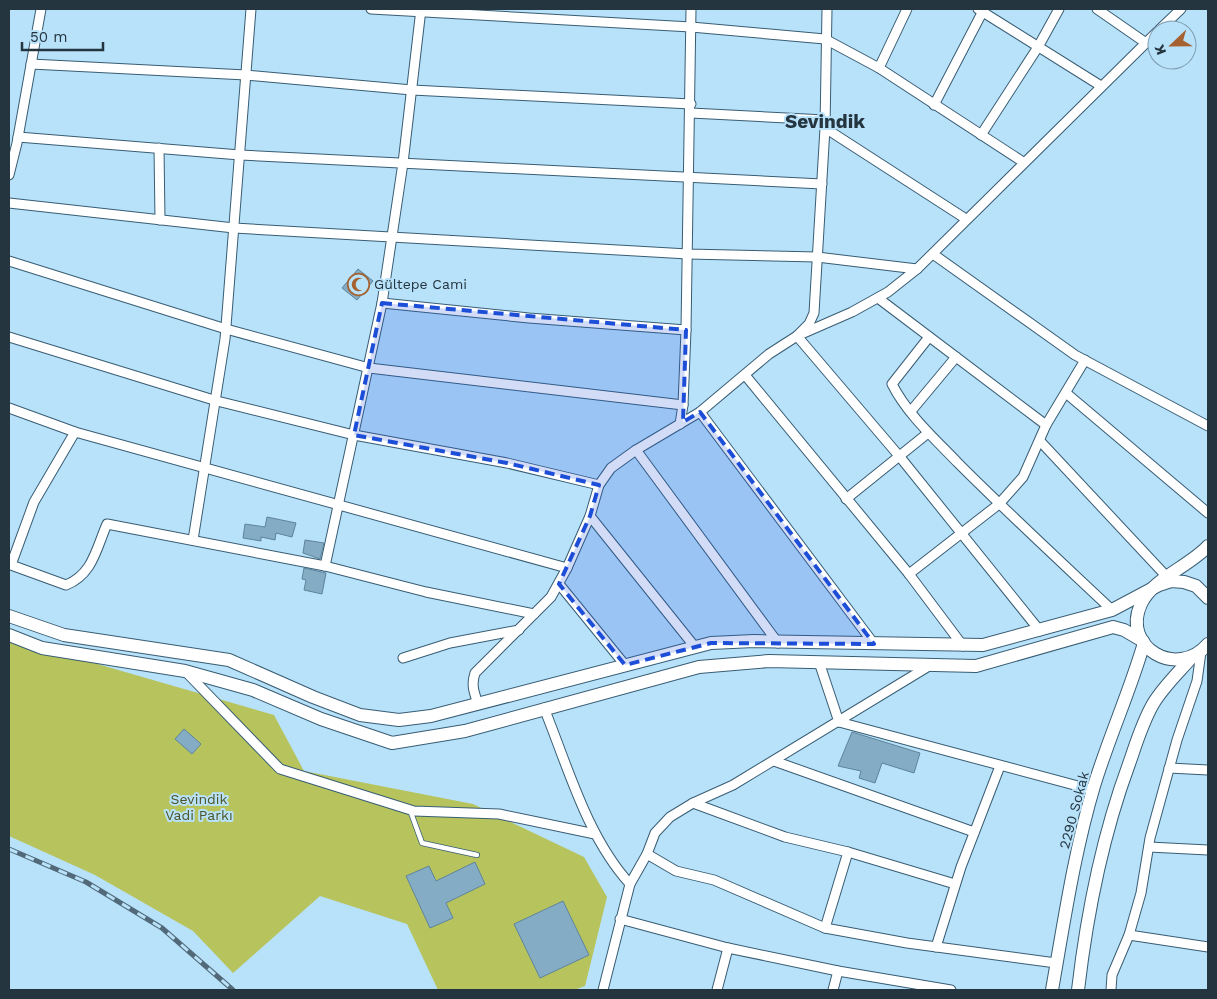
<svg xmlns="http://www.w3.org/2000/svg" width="1217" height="999" viewBox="0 0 1217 999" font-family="'Work Sans',sans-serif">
	<rect width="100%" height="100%" fill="#b8e1fa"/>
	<path fill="#b7c45e" d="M9,633L42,648L274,715L304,771L473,804L584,857L607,897L585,986L574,990H438L407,924L320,896L233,973L193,931L95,875L9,836Z"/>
	<g fill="#84acc4" stroke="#5e849b">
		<path d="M358,269L373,281L357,300L342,288Z"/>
		<path d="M267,517L296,523L292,537L276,533L275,540L261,537V541L243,538L245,524L265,527Z"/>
		<path d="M305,540L324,543L320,559L303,553Z"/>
		<path d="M304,568L326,573L322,594L304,590L306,580L302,579Z"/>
		<path d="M184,729L201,744L192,754L175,739Z"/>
		<path d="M852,732L920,753L914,773L882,763L875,783L859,778L861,771L838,766Z"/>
		<path d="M475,862L485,884L446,903L453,918L430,928L406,876L429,866L436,881Z"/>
		<path d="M563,901L589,955L540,978L514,924Z"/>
	</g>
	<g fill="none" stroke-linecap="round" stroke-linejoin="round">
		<defs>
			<path id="lane" d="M410,810L422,843L477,855"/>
			<g id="street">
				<path d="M371,9L691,27L825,39L879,68L1023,162"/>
				<path d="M827,9L825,128L814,313L809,324L797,336L900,457L1040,631"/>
				<path d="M978,9L1101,86"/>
				<path d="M1097,9L1146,43"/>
				<path d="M1159,30L1181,9"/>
				<path d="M31,64L246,75L412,90L691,104"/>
				<path d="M879,68L907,9"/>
				<path d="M934,105L984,9"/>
				<path d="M691,113L825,120"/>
				<path d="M825,128L966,219"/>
				<path d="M981,135L1038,47L1059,9"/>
				<path d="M18,137L240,155L822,184"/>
				<path d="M159,148L160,220"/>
				<path d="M9,175L17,143L41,9"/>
				<path d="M9,203L234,228L688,254L817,257L917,269"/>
				<path d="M933,254L1075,355L1208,426"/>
				<path d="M9,261L226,329L369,368L683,405"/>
				<path d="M878,298L1046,425"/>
				<path d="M382,303L529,318L686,330"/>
				<path d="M9,337L217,401L354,435L507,463L599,485"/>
				<path d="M929,337L892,384C907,414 935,439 958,463C1008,513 1060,561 1112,610"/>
				<path d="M745,375L909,574L963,646"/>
				<path d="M1066,393L1208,513"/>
				<path d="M9,408L75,432L567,568"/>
				<path d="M911,411L956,357"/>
				<path d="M700,412L874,644"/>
				<path d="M680,424L683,405L686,330L691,9"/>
				<path d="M75,432L34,502L11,565L66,585C93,574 96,549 107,524L325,566L426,592L534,614"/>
				<path d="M1040,441L1167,577"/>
				<path d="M636,450L778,643"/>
				<path d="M846,499L928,433"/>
				<path d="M590,516L695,647"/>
				<path d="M193,540L225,339L251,9"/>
				<path d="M325,566L382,303L403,163L421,9"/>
				<path d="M909,574L999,504L1023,477L1046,425L1085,360"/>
				<path d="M559,584L625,665"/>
				<path d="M403,658L450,643L519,630"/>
				<path d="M819,662L839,722"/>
				<path d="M187,673L280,769L414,811L499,814L595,834"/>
				<path d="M478,704C474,692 471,685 475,673L551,597L567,568L590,516L599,485L611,468L636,450L700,412L769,354L797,336L852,312L888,292L917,269L1157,32"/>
				<path d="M544,708C568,767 587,837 630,884"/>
				<path d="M839,722L1093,790"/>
				<path d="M774,761L974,832"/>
				<path d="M1169,768L1208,770"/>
				<path d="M693,803L785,837L848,852L955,884"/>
				<path d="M1149,847L1208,850"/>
				<path d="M647,854L676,871L714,880L825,928L907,943L1056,963"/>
				<path d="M620,919L728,948"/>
				<path d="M825,928L848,852"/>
				<path d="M1129,935L1208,947"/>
				<path d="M936,947L961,867L1000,766"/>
				<path d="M603,990L630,884L647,854L655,833L670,817L693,803L733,785L929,666"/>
				<path d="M717,990L728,948L838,971L951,990"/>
				<path d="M833,990L838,971"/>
				<path d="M1111,990L1112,975L1129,935L1141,893L1150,838L1177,740L1197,681L1201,652"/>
			</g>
			<g id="secondary">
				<path d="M1208,546C1190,566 1152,579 1141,604C1121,647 1177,680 1208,644"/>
				<path d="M9,616L64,635L229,660L313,697L360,715L399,720L431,716L711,643L754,641L983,645L1112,610L1159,585L1171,581L1184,582L1196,586L1208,598"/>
				<path d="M9,635L42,648L185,671L253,690L321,719L392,743L465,731L699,667L769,661L976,666L1113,627L1124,630L1143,641"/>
				<path d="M1052,990C1064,922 1074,853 1094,786C1109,737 1130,691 1144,643"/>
				<path d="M1078,990C1087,913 1102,837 1129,764C1136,744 1142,723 1153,704C1163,687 1179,672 1192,657"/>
			</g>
		</defs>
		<use href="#lane" stroke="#385d73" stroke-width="6"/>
		<use href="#street" stroke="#385d73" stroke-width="11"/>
		<use href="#secondary" stroke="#385d73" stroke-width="14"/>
		<use href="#lane" stroke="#fff" stroke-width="4.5"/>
		<use href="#street" stroke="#fff" stroke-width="9"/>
		<use href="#secondary" stroke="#fff" stroke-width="12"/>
		<defs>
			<path id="rail" d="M9,849L86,882L162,928L233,990"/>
		</defs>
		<use href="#rail" stroke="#516978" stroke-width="5"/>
		<use href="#rail" stroke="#b8e1fa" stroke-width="3" stroke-dasharray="9" stroke-linecap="butt"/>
	</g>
	<path fill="#1d4ed8" fill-opacity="0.2" stroke="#1d4ed8" stroke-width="4" stroke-dasharray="10 6" stroke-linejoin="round" d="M382,303L686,330L683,422L700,412L874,644L711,643L625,665L559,584L590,516L599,485L507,463L354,435Z"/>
	<defs>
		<symbol id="mosque-ring" viewBox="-11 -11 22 22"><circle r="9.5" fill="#b8e1fa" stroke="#a56230" stroke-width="1.5"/><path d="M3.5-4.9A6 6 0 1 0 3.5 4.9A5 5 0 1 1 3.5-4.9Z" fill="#a56230"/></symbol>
	</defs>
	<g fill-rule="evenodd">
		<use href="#mosque-ring" x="346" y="272" width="25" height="25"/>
	</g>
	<g text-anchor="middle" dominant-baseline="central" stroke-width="4" stroke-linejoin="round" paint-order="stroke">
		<g font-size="14" fill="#24353f" stroke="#b8e1fa" text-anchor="start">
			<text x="374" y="284">Gültepe Cami</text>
		</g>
		<g font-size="14" fill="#4d5326" stroke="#b8e1fa">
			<text x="199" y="799">Sevindik<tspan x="199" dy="16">Vadi Parkı</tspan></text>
		</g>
		<g font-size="14" fill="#24353f" stroke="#b8e1fa">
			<text transform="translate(1074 810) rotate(-75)">2290 Sokak</text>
		</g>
		<g font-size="19" font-weight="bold" fill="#24353f" stroke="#b8e1fa">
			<text x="825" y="121">Sevindik</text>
		</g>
	</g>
	<rect width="1217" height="999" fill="none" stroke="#24353f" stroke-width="20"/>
	<g transform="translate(1172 45) rotate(248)"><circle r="24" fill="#b8e1fa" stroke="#7d9caf"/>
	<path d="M0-4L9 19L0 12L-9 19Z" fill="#a56230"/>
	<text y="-8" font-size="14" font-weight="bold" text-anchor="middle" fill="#24353f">K</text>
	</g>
	<path d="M22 42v8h81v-8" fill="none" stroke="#24353f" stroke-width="2.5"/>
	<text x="30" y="42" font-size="15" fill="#24353f" stroke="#b8e1fa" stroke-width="4" paint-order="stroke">50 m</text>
</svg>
